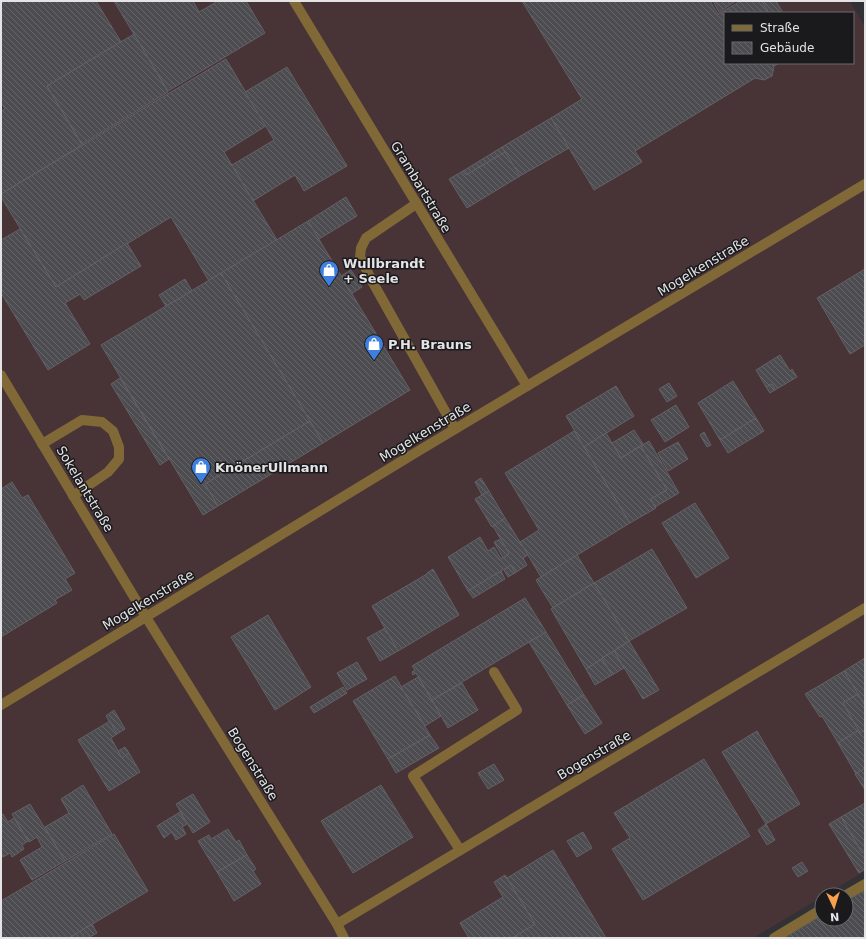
<svg xmlns="http://www.w3.org/2000/svg" width="866" height="939" viewBox="0 0 866 939" font-family="'DejaVu Sans',sans-serif">
	<defs>
		<pattern id="building-back-hatch" width="6" height="6" patternUnits="userSpaceOnUse"><rect width="6" height="6" fill="#4d4c51"/><path d="M-1 5l2 2M0 0l6 6M5-1l2 2" fill="none" stroke="#66666a"/></pattern>
	</defs>
	<rect width="100%" height="100%" fill="#323136"/>
	<path fill="#483337" fill-rule="evenodd" d="M1,1H850L865,27V871L825,895H822V897L753,938H1ZM725,13H853V63H725Z"/>
	<g fill="url(#building-back-hatch)" stroke="#626166">
		<path d="M1,1H96L121,42L47,86L82,145L1,194V111L5,109L1,102Z"/>
		<path d="M114,1H193L199,12L218,1H246L265,33L168,91Z"/>
		<path d="M522,1H710L718,14L741,1H762L769,13H725V63H779L774,66L772,76L764,80L755,78L635,151L642,162L594,190L551,118L582,99Z"/>
		<path d="M713,1H736L719,12Z"/>
		<path d="M762,1H776L783,13H769Z"/>
		<path d="M134,34L168,92L82,144L47,86Z"/>
		<path d="M226,59L266,126L224,152L277,240L209,281L171,217L56,287L1,197V194Z"/>
		<path d="M287,67L347,166L304,191L295,175L253,201L232,165L274,140L245,92Z"/>
		<path d="M551,118L569,148L520,176L502,147Z"/>
		<path d="M502,147L505,152L466,175L463,171Z"/>
		<path d="M505,152L520,176L467,208L449,179L463,171L466,175Z"/>
		<path d="M346,197L357,216L319,239L308,221Z"/>
		<path d="M308,221L410,390L323,443L221,273Z"/>
		<path d="M20,229L56,287L127,243L141,266L84,300L80,294L65,303L90,344L48,370L1,293V240Z"/>
		<path d="M865,269V345L850,354L817,298Z"/>
		<path d="M351,270L362,287L351,294L341,276Z"/>
		<path d="M221,273L310,421L205,484L218,506L203,515L101,345Z"/>
		<path d="M185,279L192,291L166,306L159,295Z"/>
		<path d="M780,355L790,371L792,369L797,377L775,390L772,384L766,387L756,370Z"/>
		<path d="M120,378L169,459L160,465L111,384Z"/>
		<path d="M733,381L756,418L720,440L698,403Z"/>
		<path d="M669,383L677,396L667,402L659,389Z"/>
		<path d="M772,384L775,390L770,393L766,387Z"/>
		<path d="M616,386L634,416L584,447L566,416Z"/>
		<path d="M676,405L689,427L665,442L651,420Z"/>
		<path d="M756,418L764,431L728,453L720,440Z"/>
		<path d="M310,421L323,443L218,506L205,484Z"/>
		<path d="M634,430L643,444L621,458L612,443Z"/>
		<path d="M574,431L630,523L541,577L520,542L539,530L505,473Z"/>
		<path d="M704,432L711,445L707,447L700,435Z"/>
		<path d="M606,433L621,458L641,446L667,490L651,499L656,508L630,523L584,447Z"/>
		<path d="M649,441L679,493L655,507L651,499L667,490L641,446Z"/>
		<path d="M678,442L688,459L668,471L658,453Z"/>
		<path d="M481,478L489,491L482,495L475,482Z"/>
		<path d="M12,482L22,498L28,495L75,573L65,579L72,590L55,600L57,603L1,637V489Z"/>
		<path d="M489,491L505,518L492,527L475,499Z"/>
		<path d="M695,503L729,558L696,578L662,523Z"/>
		<path d="M505,518L528,555L523,558L527,565L515,573L511,565L468,591L448,557L480,537L488,551L494,547L501,559L509,554L493,526Z"/>
		<path d="M501,539L509,554L503,558L494,542Z"/>
		<path d="M652,549L687,608L629,641L594,583Z"/>
		<path d="M577,555L594,583L553,608L536,580Z"/>
		<path d="M511,565L515,573L508,577L504,570Z"/>
		<path d="M433,569L459,615L398,651L372,606L427,574V573Z"/>
		<path d="M501,571L505,579L473,598L468,591Z"/>
		<path d="M594,583L629,641L586,669L551,609Z"/>
		<path d="M525,598L546,632L432,700L416,673L413,675L412,672L415,670L412,666Z"/>
		<path d="M268,615L311,687L275,710L231,637Z"/>
		<path d="M385,628L398,651L380,661L367,638Z"/>
		<path d="M546,632L584,695L567,705L529,642Z"/>
		<path d="M629,641L659,690L643,699L614,651Z"/>
		<path d="M614,651L624,668L612,675L602,658Z"/>
		<path d="M865,658V706L844,671Z"/>
		<path d="M602,659L612,675L595,685L586,669Z"/>
		<path d="M357,662L367,679L347,690L337,673Z"/>
		<path d="M844,671L858,694L843,703L859,730L838,743L822,716L820,717L805,694Z"/>
		<path d="M395,676L430,735L388,759L353,701Z"/>
		<path d="M418,677L441,716L425,726L401,687Z"/>
		<path d="M462,683L478,710L448,728L432,700Z"/>
		<path d="M343,687L347,693L314,713L310,707Z"/>
		<path d="M858,694L865,706V730L860,733L843,703Z"/>
		<path d="M584,695L602,723L585,734L567,705Z"/>
		<path d="M114,710L125,729L117,734L106,716Z"/>
		<path d="M110,721L117,734L111,738L122,758L129,753L140,772L109,791L78,740Z"/>
		<path d="M859,730L860,733L865,730V768L856,774L838,743Z"/>
		<path d="M757,731L800,804L766,824L722,752Z"/>
		<path d="M430,735L439,748L396,773L388,759Z"/>
		<path d="M125,747L129,753L122,758L118,751Z"/>
		<path d="M704,759L750,836L643,900L612,849L630,838L614,813Z"/>
		<path d="M494,764L504,780L488,789L478,773Z"/>
		<path d="M865,768V790L855,774Z"/>
		<path d="M83,785L112,834L65,861L45,827L69,813L61,799Z"/>
		<path d="M381,785L413,837L353,873L321,821Z"/>
		<path d="M193,794L210,822L193,833L176,804Z"/>
		<path d="M865,803V851L862,853L841,817Z"/>
		<path d="M30,804L65,861L32,880L20,860L42,847L37,837L29,842L12,814Z"/>
		<path d="M180,812L187,824L182,827L186,834L176,840L172,832L164,838L157,826Z"/>
		<path d="M3,814L8,822L14,818L28,841L22,845L24,849L12,857L10,853L3,857L1,854V816Z"/>
		<path d="M841,817L862,853L865,851V869L859,873L829,824Z"/>
		<path d="M766,824L775,840L767,845L758,830Z"/>
		<path d="M228,829L236,842L239,840L247,855L217,872L198,841L209,835L211,839Z"/>
		<path d="M583,832L592,848L577,857L567,841Z"/>
		<path d="M114,834L148,891L69,938H1V901Z"/>
		<path d="M553,850L606,938H512L535,924L507,878Z"/>
		<path d="M247,855L256,869L253,871L261,884L234,901L217,872Z"/>
		<path d="M802,862L808,871L798,877L792,868Z"/>
		<path d="M505,875L535,924L512,938H469L460,923L503,897L494,882Z"/>
		<path d="M865,890V938H784L822,915V919H846V901Z"/>
		<path d="M92,924L97,933L88,938H69Z"/>
	</g>
	<g fill="none" stroke-linecap="round" stroke-linejoin="round">
		<g stroke="#806936" stroke-width="10">
			<path d="M416,204L366,238L361,248L360,257L372,281L455,429"/>
			<path d="M42,444L82,420L102,422L113,431L119,447V459L108,472L73,496"/>
			<path d="M460,850L413,776L517,710L494,672"/>
			<path d="M846,895L865,884"/>
			<path d="M774,938L822,909"/>
		</g>
		<g stroke="#806936" stroke-width="10">
			<path d="M294,1L527,386"/>
			<path d="M1,375L146,617L337,924L865,608"/>
			<path d="M1,705L420,450L865,184"/>
			<path d="M337,924L344,938"/>
		</g>
	</g>
	<defs>
		<symbol id="shop-pin" viewBox="-11 -11 22 30"><path d="M0 17L-7.5 6A9.5 9.5 0 1 1 7.5 6Z" fill="#3f7fe0" stroke="#1a1a1c"/><path d="M-5-2.5h2.3a2.7 3.5 0 0 1 5.4 0H5L5.5 6h-11ZM-1.5-2.5h3a1.5 2.3 0 0 0-3 0Z" fill="#fff"/></symbol>
	</defs>
	<g fill-rule="evenodd">
		<use href="#shop-pin" x="318" y="259" width="22" height="30"/>
		<use href="#shop-pin" x="363" y="333" width="22" height="30"/>
		<use href="#shop-pin" x="190" y="456" width="22" height="30"/>
	</g>
	<g text-anchor="middle" dominant-baseline="central" stroke-width="3" stroke-linejoin="round" paint-order="stroke">
		<g font-size="13" fill="#e4e4e7" stroke="#1a1a1c">
			<text transform="translate(421 187) rotate(59)">Grambartstraße</text>
			<text transform="translate(703 266) rotate(-31)">Mogelkenstraße</text>
			<text transform="translate(425 432) rotate(-31)">Mogelkenstraße</text>
			<text transform="translate(85 489) rotate(59)">Sokelantstraße</text>
			<text transform="translate(148 600) rotate(-31)">Mogelkenstraße</text>
			<text transform="translate(594 755) rotate(-31)">Bogenstraße</text>
			<text transform="translate(253 764) rotate(58)">Bogenstraße</text>
		</g>
		<g font-size="13" font-weight="bold" fill="#e4e4e7" stroke="#1a1a1c" text-anchor="start">
			<text x="343" y="263">Wullbrandt<tspan x="343" dy="15">+ Seele</tspan></text>
			<text x="388" y="344">P.H. Brauns</text>
			<text x="215" y="467">KnönerUllmann</text>
		</g>
	</g>
	<rect width="866" height="939" fill="none" stroke="#e4e4e7" stroke-width="4"/>
	<rect x="724" y="12" width="130" height="52" fill="#1a1a1c" stroke="#6b6b6d"/>
	<rect x="732" y="25" width="20" height="6" fill="#806936" stroke="#6b6b6d"/>
	<text x="760" y="32" font-size="12" fill="#e4e4e7">Straße</text>
	<rect x="732" y="42" width="20" height="12" fill="url(#building-back-hatch)" stroke="#6b6b6d"/>
	<text x="760" y="52" font-size="12" fill="#e4e4e7">Gebäude</text>
	<g transform="translate(834 907) rotate(176)"><circle r="19" fill="#1a1a1c" stroke="#6b6b6d"/>
	<path d="M0-3L7 15L0 10L-7 15Z" fill="#fa9f4e"/>
	<text y="-6" font-size="11" font-weight="bold" text-anchor="middle" fill="#e4e4e7">N</text>
	</g>
</svg>
